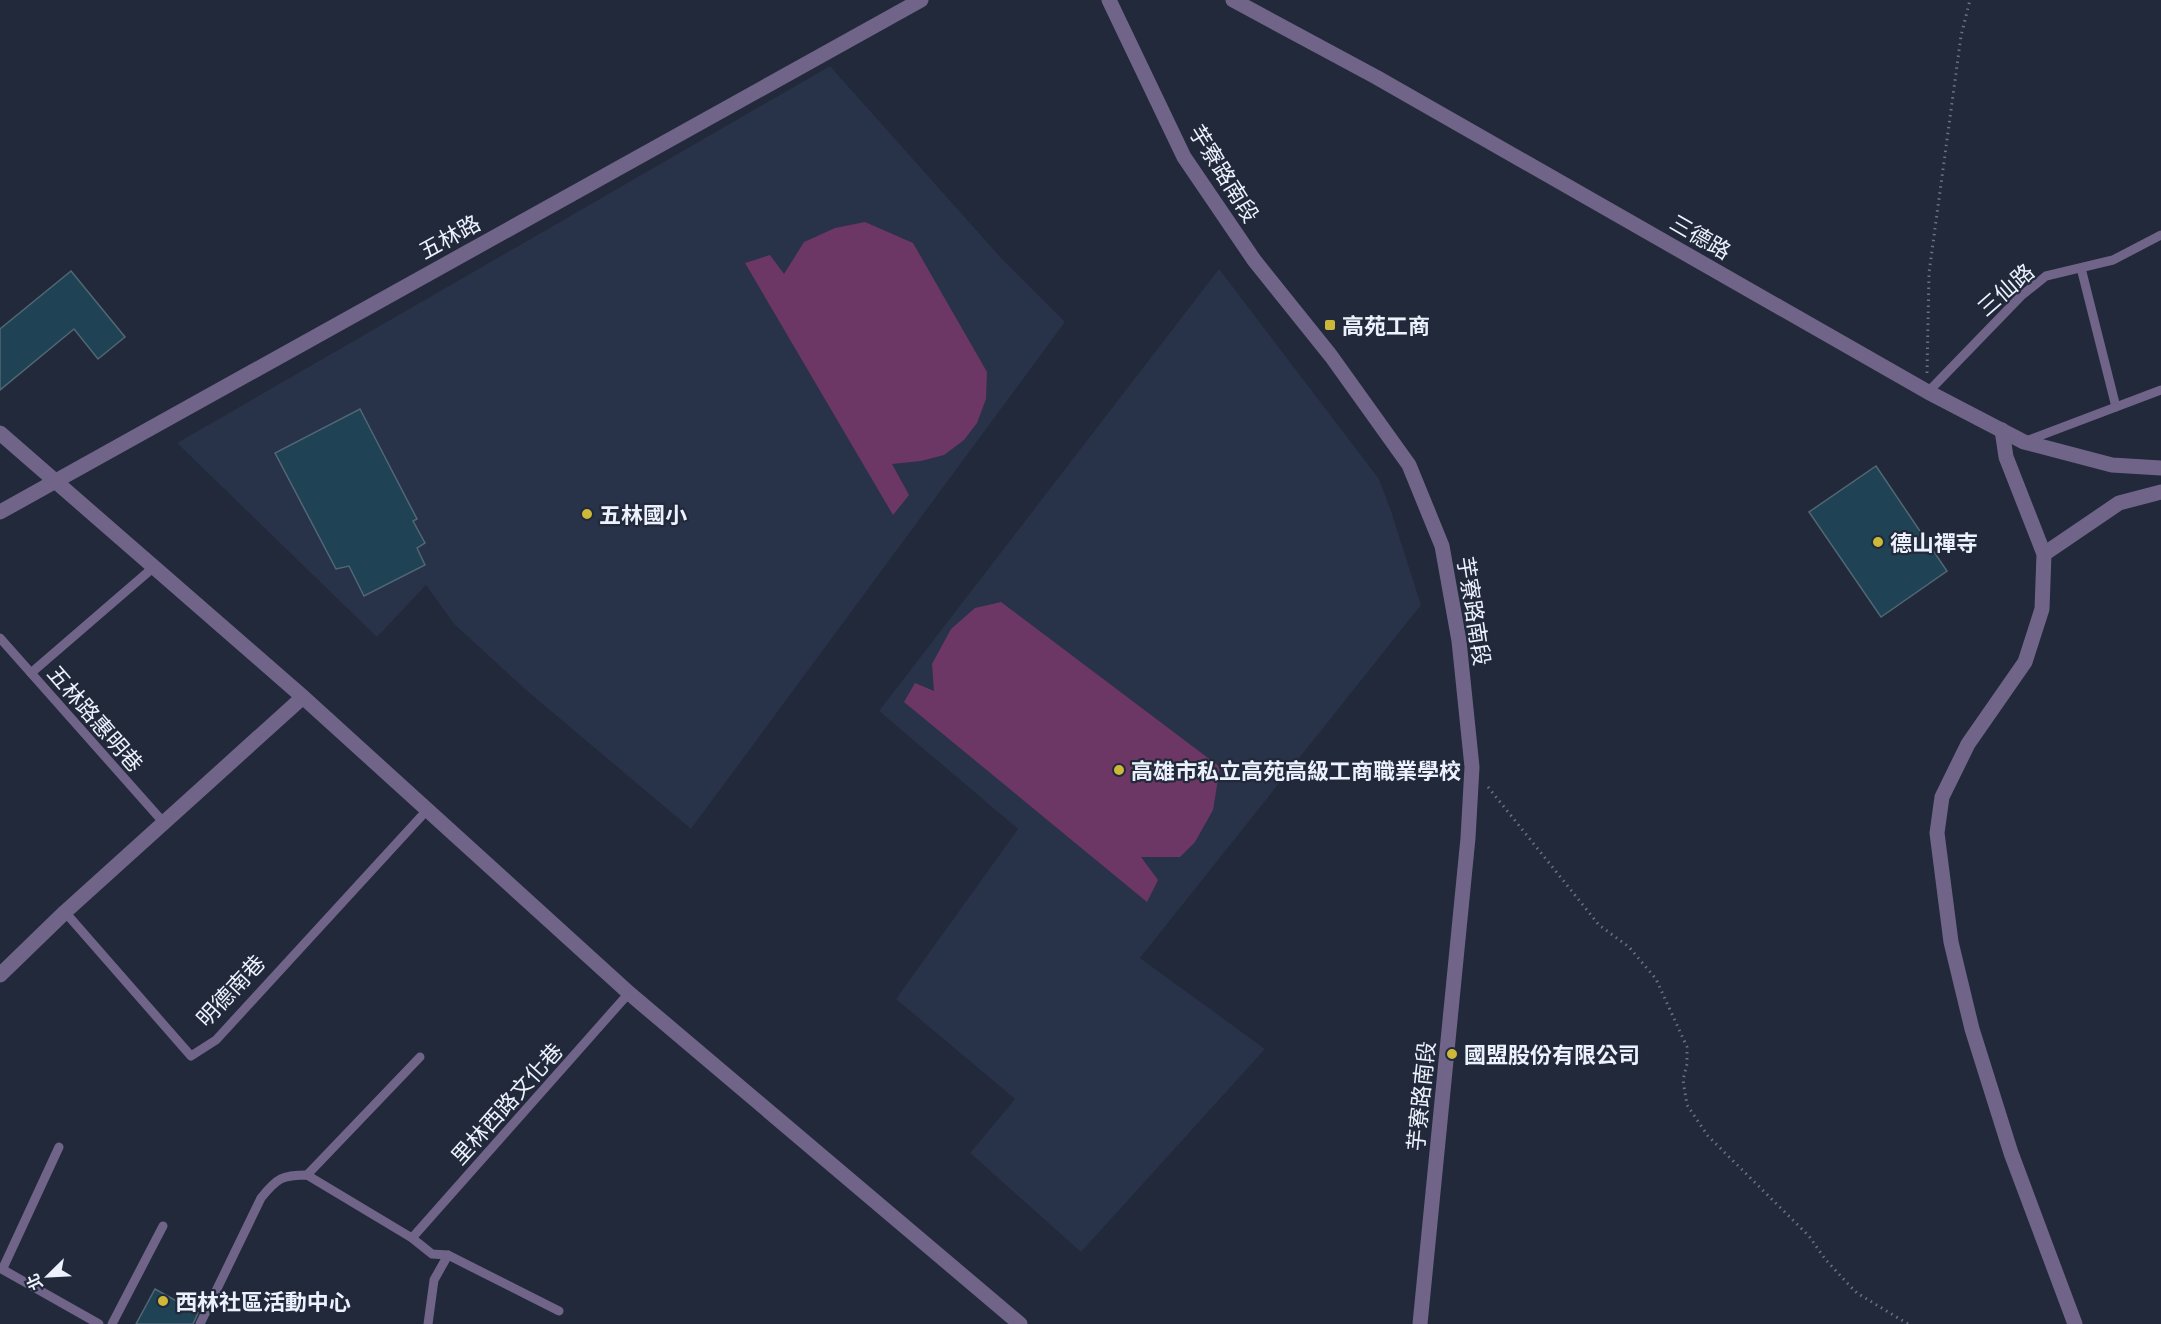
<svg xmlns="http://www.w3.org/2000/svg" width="2161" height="1324" viewBox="0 0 2161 1324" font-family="'Exo 2','Noto Sans TC',sans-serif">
	<rect width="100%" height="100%" fill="#21293a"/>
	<g fill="#283249">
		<path d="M830,66L1002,259L1065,322L691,829L526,690L454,624L426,585L377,637L177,443Z"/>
		<path d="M1219,269L1379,479L1391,511L1421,605L1140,958L1265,1049L1081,1252L970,1153L1015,1099L896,999L1018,829L879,711Z"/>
	</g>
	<g fill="#6d3765">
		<path d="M865,222L913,243L987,372L986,399L977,423L964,440L944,455L921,461L892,464L909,495L893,515L745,263L770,255L784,274L804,242L835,228Z"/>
		<path d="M1001,602L1220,767L1213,810L1195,842L1180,857H1141L1158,880L1147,902L904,702L915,683L934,691L932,664L951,629L975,608Z"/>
	</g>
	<g fill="#1f4255" stroke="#516774" stroke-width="1.5">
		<path d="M71,271L125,337L98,359L74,329L0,390V329Z"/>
		<path d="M360,409L417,519L413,521L425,543L417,548L425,565L364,596L349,566L336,569L275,453Z"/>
		<path d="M1876,466L1947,571L1881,617L1809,512Z"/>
		<path d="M155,1289L198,1313L193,1324H136Z"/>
	</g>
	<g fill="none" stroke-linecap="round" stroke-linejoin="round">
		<g stroke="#6a7180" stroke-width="3" stroke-dasharray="1.5 4.5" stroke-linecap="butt">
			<path d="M1927,373L1929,273L1961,36L1970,0"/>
			<path d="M1488,787L1599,925L1629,947L1656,979L1687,1047V1064L1683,1080L1687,1105L1708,1136L1809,1236L1825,1259L1849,1285L1857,1293L1908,1324"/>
		</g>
		<g stroke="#716489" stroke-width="9">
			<path d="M2081,268L2116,407"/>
			<path d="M1928,392L2021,296L2046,276L2113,260L2161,235"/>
			<path d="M2026,441L2161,390"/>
			<path d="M0,638L164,823"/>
			<path d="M31,673L155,566"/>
			<path d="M65,912L191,1056L216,1040L428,809"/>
			<path d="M307,1175L420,1057"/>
			<path d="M412,1238L629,993"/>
			<path d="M0,1268L99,1324"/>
			<path d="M3,1268L59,1147"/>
			<path d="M112,1324L163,1226"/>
			<path d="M200,1324L261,1198C277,1178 282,1175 307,1175L412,1238L432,1254L448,1255L559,1311"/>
			<path d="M428,1324L434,1280L448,1255"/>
		</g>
		<g stroke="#716489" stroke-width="15">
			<path d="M2002,430L2006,457L2044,554L2042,609L2025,662L1968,744L1942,797L1937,833L1951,942L1972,1029L2011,1153L2075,1324"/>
			<path d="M0,433L303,697L629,993L1020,1324"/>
			<path d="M2044,554L2119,503L2161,492"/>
			<path d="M0,975L65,912L303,697"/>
		</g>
		<g stroke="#716489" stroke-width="15">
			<path d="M1109,0L1184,157L1254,260L1331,356L1409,465L1442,546L1459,641L1472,767L1468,838L1420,1324"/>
			<path d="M1233,0L1376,77L1928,392L2024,442L2112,465L2161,468"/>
			<path d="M0,512L921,0"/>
		</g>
	</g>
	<g fill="#ccb939" stroke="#21293a" stroke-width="2">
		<rect x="1324" y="319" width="12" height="12" rx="3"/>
		<circle cx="587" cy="514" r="6"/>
		<circle cx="1878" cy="542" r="6"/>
		<circle cx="1119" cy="770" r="6"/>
		<circle cx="1452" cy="1054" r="6"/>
		<circle cx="163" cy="1301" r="6"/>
	</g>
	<g text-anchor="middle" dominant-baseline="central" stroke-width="4.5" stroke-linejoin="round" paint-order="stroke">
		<g font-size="22" fill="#ecf1fd" stroke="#21293a">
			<text transform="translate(1225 173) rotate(58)">芋寮路南段</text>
			<text transform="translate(449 236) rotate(-29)">五林路</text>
			<text transform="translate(1701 236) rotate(30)">三德路</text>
			<text transform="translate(2005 289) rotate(-41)">三仙路</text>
			<text transform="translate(1475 611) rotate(81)">芋寮路南段</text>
			<text transform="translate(96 718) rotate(49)">五林路惠明巷</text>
			<text transform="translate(230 990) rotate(-47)">明德南巷</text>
			<text transform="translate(1420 1096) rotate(-84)">芋寮路南段</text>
			<text transform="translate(506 1103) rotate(-48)">里林西路文化巷</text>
		</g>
		<g font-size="22" font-weight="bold" fill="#ecf1fd" stroke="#21293a" text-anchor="start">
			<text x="1342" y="325">高苑工商</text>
			<text x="599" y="514">五林國小</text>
			<text x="1890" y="542">德山禪寺</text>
			<text x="1131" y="770">高雄市私立高苑高級工商職業學校</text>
			<text x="1464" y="1054">國盟股份有限公司</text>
			<text x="175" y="1301">西林社區活動中心</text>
		</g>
	</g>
	<g transform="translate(48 1276) rotate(246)" stroke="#21293a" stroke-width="4.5" paint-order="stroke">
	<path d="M0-4.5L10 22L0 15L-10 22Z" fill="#ecf1fd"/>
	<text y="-9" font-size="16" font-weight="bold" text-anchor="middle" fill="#ecf1fd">北</text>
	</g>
</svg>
